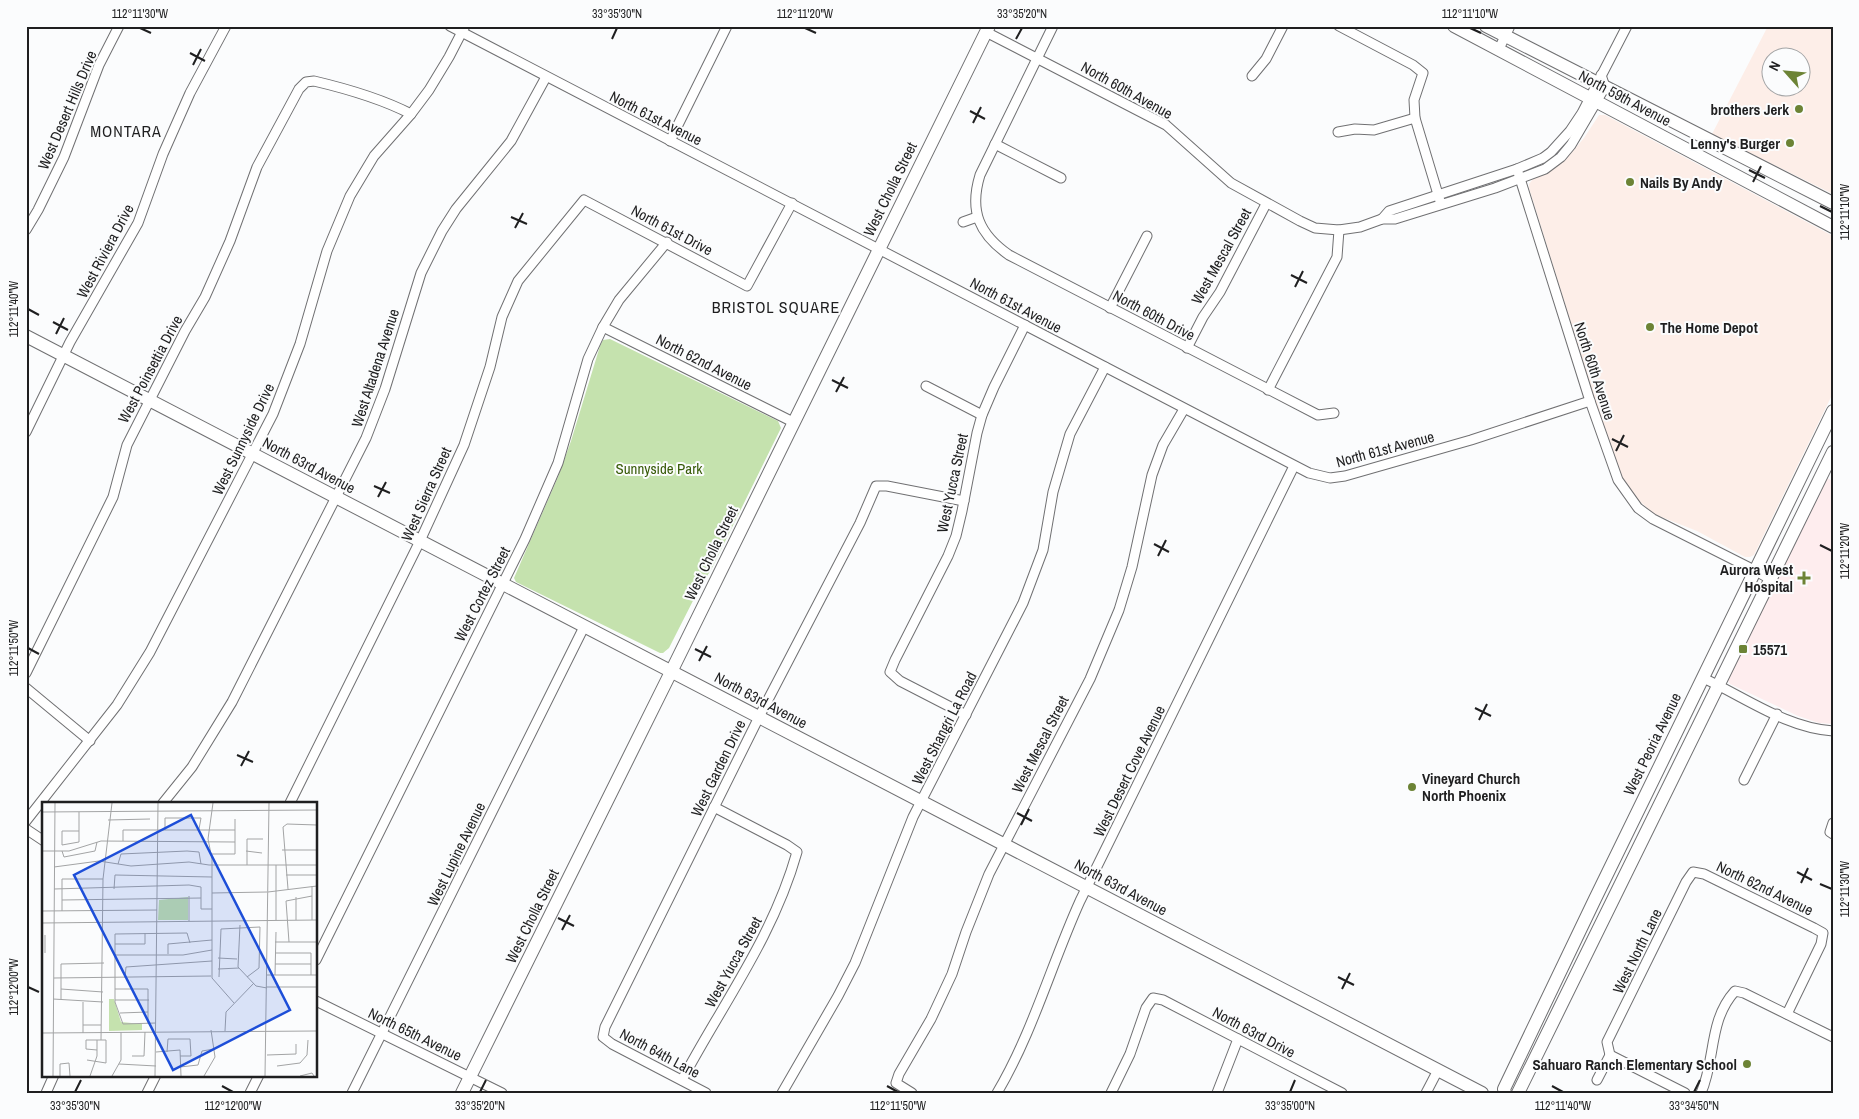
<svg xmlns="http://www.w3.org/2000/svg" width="1859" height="1119" viewBox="0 0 1859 1119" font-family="'Archivo Narrow',sans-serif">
	<rect width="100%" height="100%" fill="#fbfcfd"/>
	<g fill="#fdeee8" fill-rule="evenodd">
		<path d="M1768,26H1833V194L1712,134ZM1772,58H1802V88H1772Z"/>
		<path d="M1599,115H1605L1833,236V393L1754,555L1750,557H1745L1697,531L1654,514L1634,496L1619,473L1611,452L1529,188V184L1533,179L1553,169L1572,152L1584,138Z"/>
	</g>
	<path fill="#feedee" d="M1825,477L1833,481V724L1819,723L1798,716L1730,684L1727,679Z"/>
	<path fill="#c5e2ae" d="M610,339L778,421L781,428L711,570L701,585L669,648L663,653H660L516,582L514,578L558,477L571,441L600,346L603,340Z"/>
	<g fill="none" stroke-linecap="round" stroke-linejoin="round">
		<defs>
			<g id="street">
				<path d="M450,26L1309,473L1330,478L1345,476L1471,440L1590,401"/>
				<path d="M1053,26L980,175C969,211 979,234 1009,255L1318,415L1334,413"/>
				<path d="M1339,26L1413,65L1423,73L1414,100L1415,118L1440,201"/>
				<path d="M986,32L1166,125L1231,183L1300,221L1315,228L1339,230L1360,227L1382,219H1395L1495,188L1545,169L1561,157L1571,145L1605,87L1601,75"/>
				<path d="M1499,49L1510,26"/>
				<path d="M1252,76L1266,59L1283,26"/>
				<path d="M1338,132L1355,129L1374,130L1415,118"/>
				<path d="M670,141L727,26"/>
				<path d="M995,144L1061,178"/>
				<path d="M1517,169L1590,401L1618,480L1638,508L1653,519L1756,571L1770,579"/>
				<path d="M1382,219L1389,211L1517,169L1543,158L1551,152L1570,131L1582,113L1627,26"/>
				<path d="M963,222L977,217"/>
				<path d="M26,230L38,210L64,157L99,65L119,26"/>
				<path d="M1110,308L1147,236"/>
				<path d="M603,327L793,422"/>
				<path d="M1187,348L1203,317L1220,292L1266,204"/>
				<path d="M926,386L982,415"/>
				<path d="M1268,390L1337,257L1339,230"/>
				<path d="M26,432L70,342L138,223L163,154L190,93L226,26"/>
				<path d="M26,673L113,497L127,445L185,331L205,297L230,241L257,167L299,89L306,82L314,81C348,89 380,98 411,114"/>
				<path d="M1703,678C1745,697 1786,728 1833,731"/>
				<path d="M26,688L90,741"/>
				<path d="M966,715L900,681L890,672L895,660L948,556L956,536L962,511L977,433L982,415L994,387L1025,325"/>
				<path d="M1744,780L1777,714"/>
				<path d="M163,803L192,767L232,702L366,438L385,389L421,273L442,231L456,209L511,141L546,77"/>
				<path d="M290,803L420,541L464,445L490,367L502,317L518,281L584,200L747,286L792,203"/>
				<path d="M26,821L117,705L150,652L273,414L300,344L327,251L350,196L374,156L411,114L429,90L449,57L465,26"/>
				<path d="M1833,823L1830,832L1833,834"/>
				<path d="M26,829L44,841"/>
				<path d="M316,960L525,539L558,463L588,359L603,327L619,300L667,242"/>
				<path d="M316,1001L502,1093"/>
				<path d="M682,1080C723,1003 773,937 797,852L787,845L714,807"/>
				<path d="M1597,1080L1610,1055"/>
				<path d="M46,1093L54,1075"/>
				<path d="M147,1093L156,1075"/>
				<path d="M250,1093L259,1075"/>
				<path d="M352,1093L584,627"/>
				<path d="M706,1093L612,1044L603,1037L605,1027L759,717L860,523L876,486H887L964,501"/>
				<path d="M782,1093L838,996L855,963L913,817L1023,603L1043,550L1053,492L1070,434L1105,367"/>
				<path d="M912,1093L896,1083L899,1074L931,1019L952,974L966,932L989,874L1090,679L1119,610L1132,567L1152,475L1163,445L1184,409"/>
				<path d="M997,1093C1033,1032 1051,965 1080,901L1294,466"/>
				<path d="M1111,1093L1130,1054L1146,1008L1153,998L1163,1000L1342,1093"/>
				<path d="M1217,1093L1238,1039"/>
				<path d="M1426,1093L1438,1070"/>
				<path d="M1685,1093L1610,1055L1607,1042L1686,882L1693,872L1704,874L1814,928L1823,933L1821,944L1787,1014"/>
				<path d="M1701,1093C1716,1059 1708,1021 1735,991L1744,993L1833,1037"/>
			</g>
			<g id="secondary">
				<path d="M1454,26L1833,227"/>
				<path d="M1486,26L1833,203"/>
				<path d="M26,336L1482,1093"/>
				<path d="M462,1093L671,672L989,26"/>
				<path d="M1505,1093L1504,1089L1595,899L1833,411"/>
				<path d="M1518,1093L1833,452"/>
			</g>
		</defs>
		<use href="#street" stroke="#707072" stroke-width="11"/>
		<use href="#secondary" stroke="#707072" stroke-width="14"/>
		<use href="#street" stroke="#fff" stroke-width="9"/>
		<use href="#secondary" stroke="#fff" stroke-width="12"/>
	</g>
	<path fill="none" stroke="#1f1f20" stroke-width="2" d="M140,28L151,33M805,28L816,33M1470,28L1481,33M612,39L617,28M1016,39L1022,28M190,53L205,61M193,65L201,49M970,111L985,119M973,123L981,107M1749,170L1765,178M1753,182L1761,166M1820,206L1832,212M511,217L527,224M515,228L523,213M1291,275L1307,283M1295,287L1303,271M28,309L39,315M53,322L68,330M56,334L64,318M832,380L848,388M836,392L844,377M1612,439L1628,447M1616,451L1624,435M374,486L390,493M378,497L386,482M1154,544L1169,552M1820,545L1832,551M1158,556L1166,540M28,648L39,654M695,649L711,657M699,661L707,646M1475,708L1491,716M1479,720L1487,704M237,755L253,762M241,766L249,751M1017,813L1032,821M1021,825L1029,809M1797,872L1812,880M1801,883L1808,868M1820,884L1832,889M558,918L574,926M562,930L570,915M1338,977L1354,985M28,987L39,992M1342,989L1350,973M222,1086L233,1092M887,1086L898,1092M1552,1086L1563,1092M75,1092L81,1080M480,1092L486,1080M1290,1092L1295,1080M1694,1092L1700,1080"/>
	<g fill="#6c8335" stroke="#fbfcfd" stroke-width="2">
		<circle cx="1799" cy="109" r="5"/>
		<circle cx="1790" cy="143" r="5"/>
		<circle cx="1630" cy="182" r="5"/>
		<circle cx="1650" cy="327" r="5"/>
		<path d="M1801.5 570.5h5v5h5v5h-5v5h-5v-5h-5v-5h5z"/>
		<rect x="1738" y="644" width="10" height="10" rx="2.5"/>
		<circle cx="1412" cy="787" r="5"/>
		<circle cx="1747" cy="1064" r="5"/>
	</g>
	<g text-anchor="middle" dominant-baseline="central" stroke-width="4" stroke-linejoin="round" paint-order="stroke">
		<g font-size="15" fill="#1f1f20" stroke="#fbfcfd">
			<text transform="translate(1127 90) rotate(29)">North 60th Avenue</text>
			<text transform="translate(1625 98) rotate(28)">North 59th Avenue</text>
			<text transform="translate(67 110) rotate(-67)">West Desert Hills Drive</text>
			<text transform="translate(656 118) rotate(27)">North 61st Avenue</text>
			<text transform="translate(890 189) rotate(-64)">West Cholla Street</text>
			<text transform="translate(672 230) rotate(28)">North 61st Drive</text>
			<text transform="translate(105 251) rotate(-62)">West Riviera Drive</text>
			<text transform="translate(1221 256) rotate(-61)">West Mescal Street</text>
			<text transform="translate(1016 305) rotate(28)">North 61st Avenue</text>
			<text transform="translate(1154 315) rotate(28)">North 60th Drive</text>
			<text transform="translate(704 362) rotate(27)">North 62nd Avenue</text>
			<text transform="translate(375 368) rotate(-72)">West Altadena Avenue</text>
			<text transform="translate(150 369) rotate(-62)">West Poinsettia Drive</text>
			<text transform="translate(1595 371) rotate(72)">North 60th Avenue</text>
			<text transform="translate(243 439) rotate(-64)">West Sunnyside Drive</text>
			<text transform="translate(1385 449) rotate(-15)">North 61st Avenue</text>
			<text transform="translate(309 465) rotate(28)">North 63rd Avenue</text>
			<text transform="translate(952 483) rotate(-78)">West Yucca Street</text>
			<text transform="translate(426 494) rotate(-66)">West Sierra Street</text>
			<text transform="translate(711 553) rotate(-64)">West Cholla Street</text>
			<text transform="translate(482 594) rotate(-63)">West Cortez Street</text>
			<text transform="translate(761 700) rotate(28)">North 63rd Avenue</text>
			<text transform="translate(944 728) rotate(-63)">West Shangri La Road</text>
			<text transform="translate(1040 744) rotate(-63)">West Mescal Street</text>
			<text transform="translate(1652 744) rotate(-64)">West Peoria Avenue</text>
			<text transform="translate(718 768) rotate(-64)">West Garden Drive</text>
			<text transform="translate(1129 771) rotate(-64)">West Desert Cove Avenue</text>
			<text transform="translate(456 854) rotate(-64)">West Lupine Avenue</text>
			<text transform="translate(1121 887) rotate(28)">North 63rd Avenue</text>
			<text transform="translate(1765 888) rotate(26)">North 62nd Avenue</text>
			<text transform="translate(532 916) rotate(-64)">West Cholla Street</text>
			<text transform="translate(1637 951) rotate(-64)">West North Lane</text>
			<text transform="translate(733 962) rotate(-61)">West Yucca Street</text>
			<text transform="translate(1254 1032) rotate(28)">North 63rd Drive</text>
			<text transform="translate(415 1034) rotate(26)">North 65th Avenue</text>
			<text transform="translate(660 1053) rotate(28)">North 64th Lane</text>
		</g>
		<g font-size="15" font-weight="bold" fill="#1f1f20" stroke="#fbfcfd" text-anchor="end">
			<text x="1789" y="109">brothers Jerk</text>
			<text x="1780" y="143">Lenny's Burger</text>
			<text x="1640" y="182" text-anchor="start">Nails By Andy</text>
			<text x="1660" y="327" text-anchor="start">The Home Depot</text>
			<text x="1793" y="569">Aurora West<tspan x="1793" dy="17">Hospital</tspan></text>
			<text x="1753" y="649" text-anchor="start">15571</text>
			<text x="1422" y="778" text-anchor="start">Vineyard Church<tspan x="1422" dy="17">North Phoenix</tspan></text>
			<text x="1737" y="1064">Sahuaro Ranch Elementary School</text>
		</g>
		<g font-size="15" fill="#385b08" stroke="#fbfcfd">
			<text x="659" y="468">Sunnyside Park</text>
		</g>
		<g font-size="16" letter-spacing="1" fill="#1f1f20" stroke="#fbfcfd">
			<text x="126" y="131">MONTARA</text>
			<text x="776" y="307">BRISTOL SQUARE</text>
		</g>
	</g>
	<g transform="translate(42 802)">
		<rect width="275" height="275" fill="#fbfcfd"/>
		<path d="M146,95V118H116L117,98ZM67,197H72L79,220L100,222V228L67,229Z" fill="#c5e2ae"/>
		<path fill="none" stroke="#a3a4a5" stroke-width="1" d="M171,1L166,37L170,57V176L192,201M0,10L275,8M37,10V40L20,43V29H37M66,18L108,17M123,28V16H159L157,27M81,39V28H193M240,48H275M0,49H27L59,39L193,40M20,49L22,55L53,49L55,40M204,49L220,51M170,52H193V17M76,62L79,52L145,49L157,50L159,62M205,63V37H221M12,65L57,59L89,64L147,60L167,63H275M244,73H275M12,87L147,83L159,85V107H170M72,87L73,73L170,75M246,87L241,25L245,22L275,23M226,90L275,84M170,91L225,90M147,94V119M254,95V118M20,98L159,96M0,109L115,108M20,109V77H61M234,118V63M270,118V84M0,121L275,118M198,123L196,165L214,184L225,186M179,127L218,125L217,166L205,175M233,140H275M247,140L244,99L270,94M73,142H103V131M3,151V133M233,151H269V173M126,152V142L170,138M72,153H141L170,148M176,156L195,157M233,162H269M176,167L197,166M224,173H275M233,173L234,130M177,175L179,127M12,176L169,174M83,176L84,165L170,159M224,185H275M19,187L61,190M73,187H106V221M11,197L61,200M19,197V162L62,161M73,198H107M78,211L106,210M114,221L81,222L73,200V132L145,131L148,141M41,223H59M183,229L184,210L212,181M0,231L275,229M41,231V200M59,238L61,77L70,1M114,250L138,248L139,274M125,250L126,237H148L149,254H138M225,253L254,252V242M90,254H102L103,230M45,258L64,261V238H44V247L55,248M77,262L114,264M235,264L258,261L265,253L266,238M138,265L156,263L160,249L172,247M11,274L13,1M18,274V262L27,261L28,274M48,274L55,254V238M70,274L79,258V230M113,274L116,1M162,274L173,255L169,228M223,274L227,1M258,274L270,271L272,274"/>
		<path fill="#1d4ed8" fill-opacity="0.15" stroke="#1d4ed8" stroke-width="2.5" d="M149,13L248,208L131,268L32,73Z"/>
		<rect width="275" height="275" fill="none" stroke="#1f1f20" stroke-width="2.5"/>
	</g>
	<rect width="1859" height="1119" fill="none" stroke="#fbfcfd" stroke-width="55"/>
	<g transform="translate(1786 72) rotate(297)"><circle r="24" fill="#fbfcfd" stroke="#a3a4a5"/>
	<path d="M0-4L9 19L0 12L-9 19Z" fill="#6c8335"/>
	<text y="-8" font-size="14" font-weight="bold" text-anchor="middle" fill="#1f1f20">N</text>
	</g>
	<rect x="28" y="28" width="1804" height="1064" fill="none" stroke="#1f1f20" stroke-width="2"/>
	<g font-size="12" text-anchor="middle" fill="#1f1f20">
		<text x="140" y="18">112°11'30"W</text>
		<text x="617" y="18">33°35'30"N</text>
		<text x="805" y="18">112°11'20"W</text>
		<text x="1022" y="18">33°35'20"N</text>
		<text x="1470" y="18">112°11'10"W</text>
		<text transform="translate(1845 212) rotate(-90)" y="4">112°11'10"W</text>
		<text transform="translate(14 309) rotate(-90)" y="4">112°11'40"W</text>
		<text transform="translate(1845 551) rotate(-90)" y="4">112°11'20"W</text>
		<text transform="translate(14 648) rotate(-90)" y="4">112°11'50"W</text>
		<text transform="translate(1845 889) rotate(-90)" y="4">112°11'30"W</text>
		<text transform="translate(14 987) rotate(-90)" y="4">112°12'00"W</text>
		<text x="75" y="1110">33°35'30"N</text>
		<text x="233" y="1110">112°12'00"W</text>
		<text x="480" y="1110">33°35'20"N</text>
		<text x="898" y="1110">112°11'50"W</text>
		<text x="1290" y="1110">33°35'00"N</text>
		<text x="1563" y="1110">112°11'40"W</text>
		<text x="1694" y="1110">33°34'50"N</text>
	</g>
</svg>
